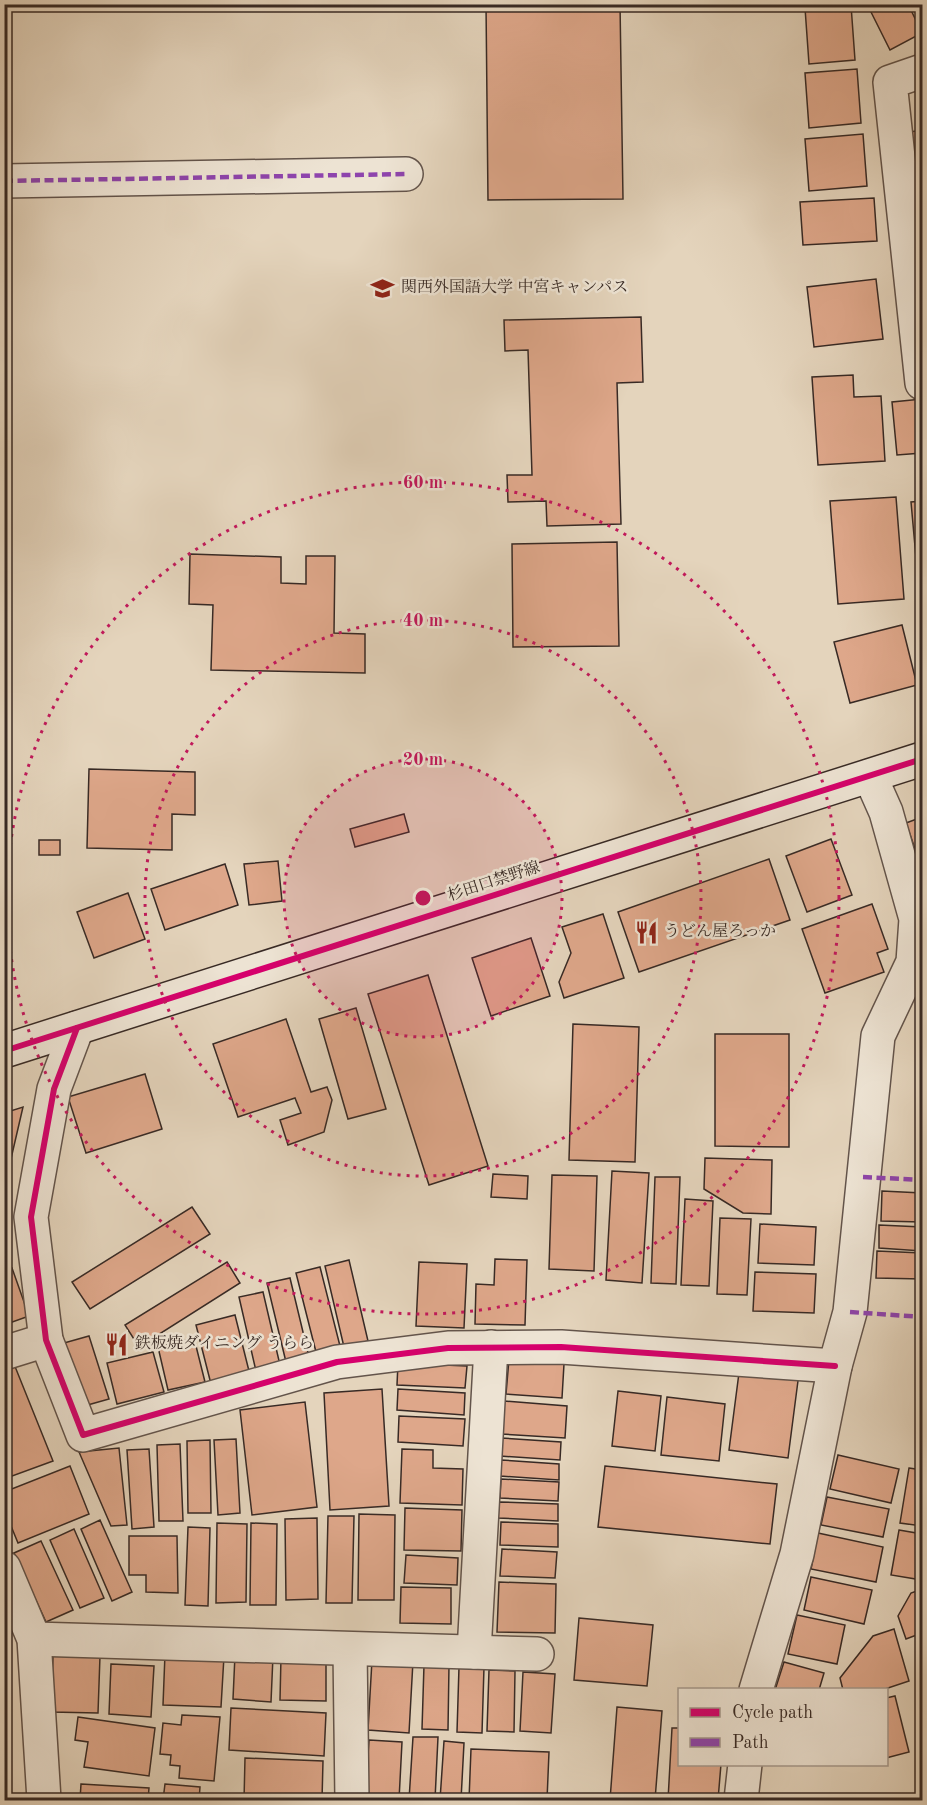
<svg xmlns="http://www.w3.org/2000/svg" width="927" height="1805" viewBox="0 0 927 1805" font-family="'Old Standard TT','Noto Serif JP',serif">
	<rect width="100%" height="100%" fill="#e4d4bc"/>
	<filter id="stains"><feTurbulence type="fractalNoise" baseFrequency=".00333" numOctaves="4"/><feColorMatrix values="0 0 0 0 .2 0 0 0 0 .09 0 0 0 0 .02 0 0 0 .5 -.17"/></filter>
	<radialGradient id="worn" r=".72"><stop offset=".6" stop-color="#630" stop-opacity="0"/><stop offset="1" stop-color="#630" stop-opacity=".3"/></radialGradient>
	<g fill="#dea78a" stroke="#382a25" stroke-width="1.5">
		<path d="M486,4H620L623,199L488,200Z"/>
		<path d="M867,4H908L922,33L890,50Z"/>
		<path d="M851,5L855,60L809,64L805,8Z"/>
		<path d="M857,69L861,123L809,128L805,73Z"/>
		<path d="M922,130V193L913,194L904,133Z"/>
		<path d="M863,134L867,186L809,191L805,139Z"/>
		<path d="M874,198L877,241L803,245L800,202Z"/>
		<path d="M876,279L883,339L814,347L807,287Z"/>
		<path d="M641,317L643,382L617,383L621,524L547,526L546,501L508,502L507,475H532L528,350L505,351L504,320Z"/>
		<path d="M853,375L854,397L881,396L885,461L818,465L812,377Z"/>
		<path d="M922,399V453L897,455L892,402Z"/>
		<path d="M896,497L904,599L838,604L830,501Z"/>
		<path d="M922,501V580H918L911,502Z"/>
		<path d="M617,542L619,646L513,647L512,544Z"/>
		<path d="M190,554L281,557V583L306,584V556H335L334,633L365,634V673L211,670L213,605L189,604Z"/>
		<path d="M902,625L917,685L850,703L834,642Z"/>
		<path d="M89,769L195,772V815L172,814V850L87,848Z"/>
		<path d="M404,814L409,832L355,847L350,829Z"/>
		<path d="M922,817V869L906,823Z"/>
		<path d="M831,839L852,895L807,912L786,856Z"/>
		<rect x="39" y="840" width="21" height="15"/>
		<path d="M769,859L790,920L639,972L618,912Z"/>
		<path d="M278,861L282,901L249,905L244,864Z"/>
		<path d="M225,864L238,905L165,930L151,889Z"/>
		<path d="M128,893L145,939L94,958L77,912Z"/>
		<path d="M872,904L888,949L877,953L884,972L825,993L802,929Z"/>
		<path d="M603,914L624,978L564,998L559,982L571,953L562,927Z"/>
		<path d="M531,938L550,996L491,1016L472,958Z"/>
		<path d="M428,975L488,1166L429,1185L368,994Z"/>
		<path d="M356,1008L386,1109L348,1119L319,1019Z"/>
		<path d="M286,1019L311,1092L327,1087L332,1100L324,1132L288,1145L280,1120L301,1113L295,1098L238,1117L213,1044Z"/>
		<path d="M573,1024L639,1027L635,1162L569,1160Z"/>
		<path d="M715,1034H789V1147L715,1146Z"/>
		<path d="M145,1074L162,1129L86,1153L68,1097Z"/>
		<path d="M23,1107L10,1163L4,1164V1113Z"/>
		<path d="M705,1158L772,1160L771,1214L743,1213L704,1189Z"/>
		<path d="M612,1171L649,1173L642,1283L606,1280Z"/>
		<path d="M493,1174L528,1176L527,1199L491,1197Z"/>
		<path d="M552,1175L597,1176L594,1271L549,1269Z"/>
		<path d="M655,1177H680L676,1284L651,1283Z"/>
		<path d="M882,1191L922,1193V1222L881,1221Z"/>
		<path d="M685,1199L713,1201L709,1286L681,1285Z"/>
		<path d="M192,1207L210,1234L90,1309L72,1282Z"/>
		<path d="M720,1218L751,1219L747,1295L717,1294Z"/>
		<path d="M760,1224L816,1227L814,1265L758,1263Z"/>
		<path d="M879,1225L922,1227V1251L879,1248Z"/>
		<path d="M877,1251L922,1253V1279L876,1278Z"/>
		<path d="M495,1259L527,1260L525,1325L475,1324L476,1284L494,1285Z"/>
		<path d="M349,1260L368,1341L344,1347L325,1266Z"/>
		<path d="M227,1262L240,1283L139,1347L125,1325Z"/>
		<path d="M419,1262L467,1264L464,1328L416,1326Z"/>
		<path d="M320,1267L340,1346L316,1352L296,1273Z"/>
		<path d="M12,1268L29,1316L4,1325V1271Z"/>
		<path d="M755,1272L816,1274L814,1313L753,1311Z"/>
		<path d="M290,1278L309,1357L286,1362L267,1283Z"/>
		<path d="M263,1292L280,1365L256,1371L239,1297Z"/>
		<path d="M235,1315L250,1375L211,1384L196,1325Z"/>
		<path d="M89,1336L109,1399L84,1406L64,1343Z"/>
		<path d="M194,1338L205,1382L168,1390L158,1347Z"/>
		<path d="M153,1352L164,1392L117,1404L107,1363Z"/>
		<path d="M509,1359L564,1364L562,1398L506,1394Z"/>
		<path d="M398,1363L467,1366L465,1388L397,1385Z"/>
		<path d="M14,1364L53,1461L4,1479V1368Z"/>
		<path d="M740,1365L799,1373L788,1458L729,1450Z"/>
		<path d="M382,1389L389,1506L330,1510L324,1393Z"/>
		<path d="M398,1389L465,1393L464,1415L397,1410Z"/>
		<path d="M618,1391L661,1396L655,1451L612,1446Z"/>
		<path d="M667,1397L725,1404L719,1461L661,1455Z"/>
		<path d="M504,1401L567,1406L565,1438L502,1434Z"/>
		<path d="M305,1402L317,1507L252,1515L240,1410Z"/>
		<path d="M399,1416L465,1419L463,1446L398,1442Z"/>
		<path d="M501,1438L561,1442L560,1460L500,1456Z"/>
		<path d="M236,1439L240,1513L218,1515L214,1440Z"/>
		<path d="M210,1440L211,1513H188L187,1441Z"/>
		<path d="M180,1444L183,1521H159L157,1445Z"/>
		<path d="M119,1448L127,1525L111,1526L79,1452Z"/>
		<path d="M149,1449L154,1527L132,1529L127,1450Z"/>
		<path d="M402,1449L433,1450V1468L463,1469L462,1505L400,1503Z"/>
		<path d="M838,1455L899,1469L891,1503L830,1489Z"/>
		<path d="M501,1460L559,1464V1480L500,1476Z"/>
		<path d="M70,1466L89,1514L18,1543L4,1509V1492Z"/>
		<path d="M605,1466L777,1484L770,1544L598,1527Z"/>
		<path d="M909,1468L922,1470V1526L900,1523Z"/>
		<path d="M501,1479L559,1482L558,1501L500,1498Z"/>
		<path d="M827,1497L889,1509L883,1537L821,1525Z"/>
		<path d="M499,1502L558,1504V1521L498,1518Z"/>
		<path d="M405,1508L462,1510L461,1551L404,1550Z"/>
		<path d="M359,1514L395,1515L394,1600H358Z"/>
		<path d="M328,1516H354L352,1603H326Z"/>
		<path d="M317,1518L318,1599L286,1600L285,1519Z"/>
		<path d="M100,1520L132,1592L112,1601L81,1529Z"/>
		<path d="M501,1522L558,1524V1547L500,1545Z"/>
		<path d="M217,1523L247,1524L246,1602L216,1603Z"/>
		<path d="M251,1523L277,1524L276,1605H250Z"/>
		<path d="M188,1527L210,1528L208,1606L185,1605Z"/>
		<path d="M74,1529L104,1598L80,1608L50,1540Z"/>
		<path d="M899,1530L922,1534V1580L891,1575Z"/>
		<path d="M818,1533L883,1547L876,1582L811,1569Z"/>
		<path d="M129,1536H177L178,1593L146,1592V1575H129Z"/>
		<path d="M41,1541L73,1610L46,1622L14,1553Z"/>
		<path d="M502,1549L557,1552L555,1578L500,1576Z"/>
		<path d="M406,1555L458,1558L457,1585L404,1583Z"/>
		<path d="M811,1577L872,1590L864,1624L804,1610Z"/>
		<path d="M499,1582L556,1584L555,1633L497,1632Z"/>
		<path d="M401,1587L451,1588V1624L400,1623Z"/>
		<path d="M922,1589V1633L906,1639L898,1616L911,1593Z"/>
		<path d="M797,1615L845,1625L837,1664L788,1654Z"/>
		<path d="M579,1618L653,1625L647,1686L574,1680Z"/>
		<path d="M894,1629L909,1681L882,1690H843L840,1678L873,1636Z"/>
		<path d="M165,1654L224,1656L221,1707L163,1705Z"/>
		<path d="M53,1655L100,1656L98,1713L51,1712Z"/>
		<path d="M235,1655L273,1656L271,1702L233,1699Z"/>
		<path d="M281,1657L326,1658V1701L280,1700Z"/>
		<path d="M372,1660L413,1661L409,1733L368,1730Z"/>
		<path d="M784,1662L824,1673L819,1690H775Z"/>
		<path d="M111,1664L154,1666L151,1717L109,1714Z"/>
		<path d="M424,1665H449L448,1730L422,1729Z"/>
		<path d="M459,1667H484L482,1733L457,1732Z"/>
		<path d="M489,1670L515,1671L514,1732L487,1731Z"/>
		<path d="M523,1672L555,1674L551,1733L520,1731Z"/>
		<path d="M895,1696L909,1752L886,1758V1698Z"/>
		<path d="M617,1707L662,1711L655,1800H610Z"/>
		<path d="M231,1708L326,1713L324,1756L229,1750Z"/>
		<path d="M182,1715L220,1717L214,1781L179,1778L180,1766L170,1765L171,1755L160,1754L163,1723L181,1725Z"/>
		<path d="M78,1717L155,1728L149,1776L84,1767L88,1742L75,1740Z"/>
		<path d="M672,1728H680V1764H721L718,1800H668Z"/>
		<path d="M413,1737H438L435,1800H409Z"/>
		<path d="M369,1740L402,1742L399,1800H365Z"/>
		<path d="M444,1741L464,1743L461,1800H440Z"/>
		<path d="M471,1749L549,1752L547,1800H469Z"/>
		<path d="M245,1758L323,1761L322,1800H244Z"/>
		<path d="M81,1784L149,1788L148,1800H80Z"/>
		<path d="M165,1784L200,1787L199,1800H163Z"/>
	</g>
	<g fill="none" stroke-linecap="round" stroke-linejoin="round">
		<defs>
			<path id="pedestrian" d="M4,181L406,174"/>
			<g id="minor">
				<path d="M922,71L890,82L922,383"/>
				<path d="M77,1028L54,1089L31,1217L46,1340L83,1435L337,1362L448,1348L561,1347L835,1366"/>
				<path d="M4,1353L46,1340"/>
				<path d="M4,1568L34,1639L44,1800"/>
				<path d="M34,1639L537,1654"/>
				<path d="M350,1649L352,1800"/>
				<path d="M474,1652L491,1347"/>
				<path d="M756,1690L797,1554L835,1366L850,1312L878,1036L913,962L916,919L886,812L870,776"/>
				<path d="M741,1800L745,1764"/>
			</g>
			<path id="secondary" d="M4,1051L922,759"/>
		</defs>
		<use href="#pedestrian" stroke="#63544b" stroke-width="36"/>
		<use href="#minor" stroke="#63544b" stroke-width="36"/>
		<use href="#secondary" stroke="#382a25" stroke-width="36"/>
		<use href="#pedestrian" stroke="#ede3d3" stroke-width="33"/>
		<use href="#minor" stroke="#ede3d3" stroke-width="33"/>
		<use href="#secondary" stroke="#ede3d3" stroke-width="33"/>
		<g stroke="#8e44ad" stroke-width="4.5" stroke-dasharray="9 4.5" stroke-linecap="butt">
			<path d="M4,181L406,174"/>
			<path d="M863,1177L922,1180"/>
			<path d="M850,1312L922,1317"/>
		</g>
		<defs>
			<g id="cycleway">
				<path d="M77,1028L54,1089L31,1217L46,1340L83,1435L337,1362L448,1348L561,1347L835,1366"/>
				<path d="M4,1051L922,759"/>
			</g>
		</defs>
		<use href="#cycleway" stroke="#ede3d3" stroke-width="10"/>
		<use href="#cycleway" stroke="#d6006c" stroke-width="6"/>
	</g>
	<circle cx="423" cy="898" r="139" fill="#c2185b" fill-opacity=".12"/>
	<g fill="none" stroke="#c2185b" stroke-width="3" stroke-dasharray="3 6">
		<circle cx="423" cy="898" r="139"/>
		<circle cx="423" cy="898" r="278"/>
		<circle cx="423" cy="898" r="416"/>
	</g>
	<defs>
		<symbol id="university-bare" viewBox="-9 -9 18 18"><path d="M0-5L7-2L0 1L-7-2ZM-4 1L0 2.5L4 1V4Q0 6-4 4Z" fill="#8f2418" stroke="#ede3d3" stroke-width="2.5" paint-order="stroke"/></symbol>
		<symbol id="restaurant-bare" viewBox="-9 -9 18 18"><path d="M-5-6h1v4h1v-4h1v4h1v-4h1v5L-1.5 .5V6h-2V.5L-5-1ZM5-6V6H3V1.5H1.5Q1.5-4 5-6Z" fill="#8f2418" stroke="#ede3d3" stroke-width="2.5" paint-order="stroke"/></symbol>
	</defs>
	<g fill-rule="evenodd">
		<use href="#university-bare" x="366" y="272" width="33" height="33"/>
		<use href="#restaurant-bare" x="630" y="916" width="33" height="33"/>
		<use href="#restaurant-bare" x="100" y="1328" width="33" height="33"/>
	</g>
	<g text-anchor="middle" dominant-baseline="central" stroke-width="5" stroke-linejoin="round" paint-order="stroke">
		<g font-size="16" fill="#382a25" stroke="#ede3d3" text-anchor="start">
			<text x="401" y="288">関西外国語大学 中宮キャンパス</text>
			<text x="664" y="932">うどん屋ろっか</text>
			<text x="135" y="1344">鉄板焼ダイニング うらら</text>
		</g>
		<g font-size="16" fill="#382a25" stroke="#ede3d3">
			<text transform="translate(494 882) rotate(-18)">杉田口禁野線</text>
		</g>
	</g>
	<circle cx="423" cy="898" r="9" fill="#c2185b" stroke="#ede3d3" stroke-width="3"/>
	<g font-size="18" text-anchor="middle" font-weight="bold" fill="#c2185b" stroke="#ede3d3" stroke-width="5" stroke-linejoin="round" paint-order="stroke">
		<text x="423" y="488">60 m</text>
		<text x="423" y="626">40 m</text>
		<text x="423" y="765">20 m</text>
	</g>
	<rect width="927" height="1805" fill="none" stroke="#e4d4bc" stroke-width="24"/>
	<rect x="6" y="6" width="915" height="1793" fill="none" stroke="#382a25" stroke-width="3"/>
	<rect x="12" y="12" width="903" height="1781" fill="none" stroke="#382a25" stroke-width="1.5"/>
	<rect x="678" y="1688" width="210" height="78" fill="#ede3d3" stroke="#a5998d" stroke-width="1.5"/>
	<rect x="690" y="1708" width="30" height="9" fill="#d6006c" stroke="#a5998d" stroke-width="1.5"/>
	<text x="732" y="1718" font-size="18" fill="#382a25">Cycle path</text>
	<rect x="690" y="1738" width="30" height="9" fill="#8e44ad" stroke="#a5998d" stroke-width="1.5"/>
	<text x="732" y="1748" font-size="18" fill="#382a25">Path</text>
	<rect width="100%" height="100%" filter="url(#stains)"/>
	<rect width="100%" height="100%" fill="url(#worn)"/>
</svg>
